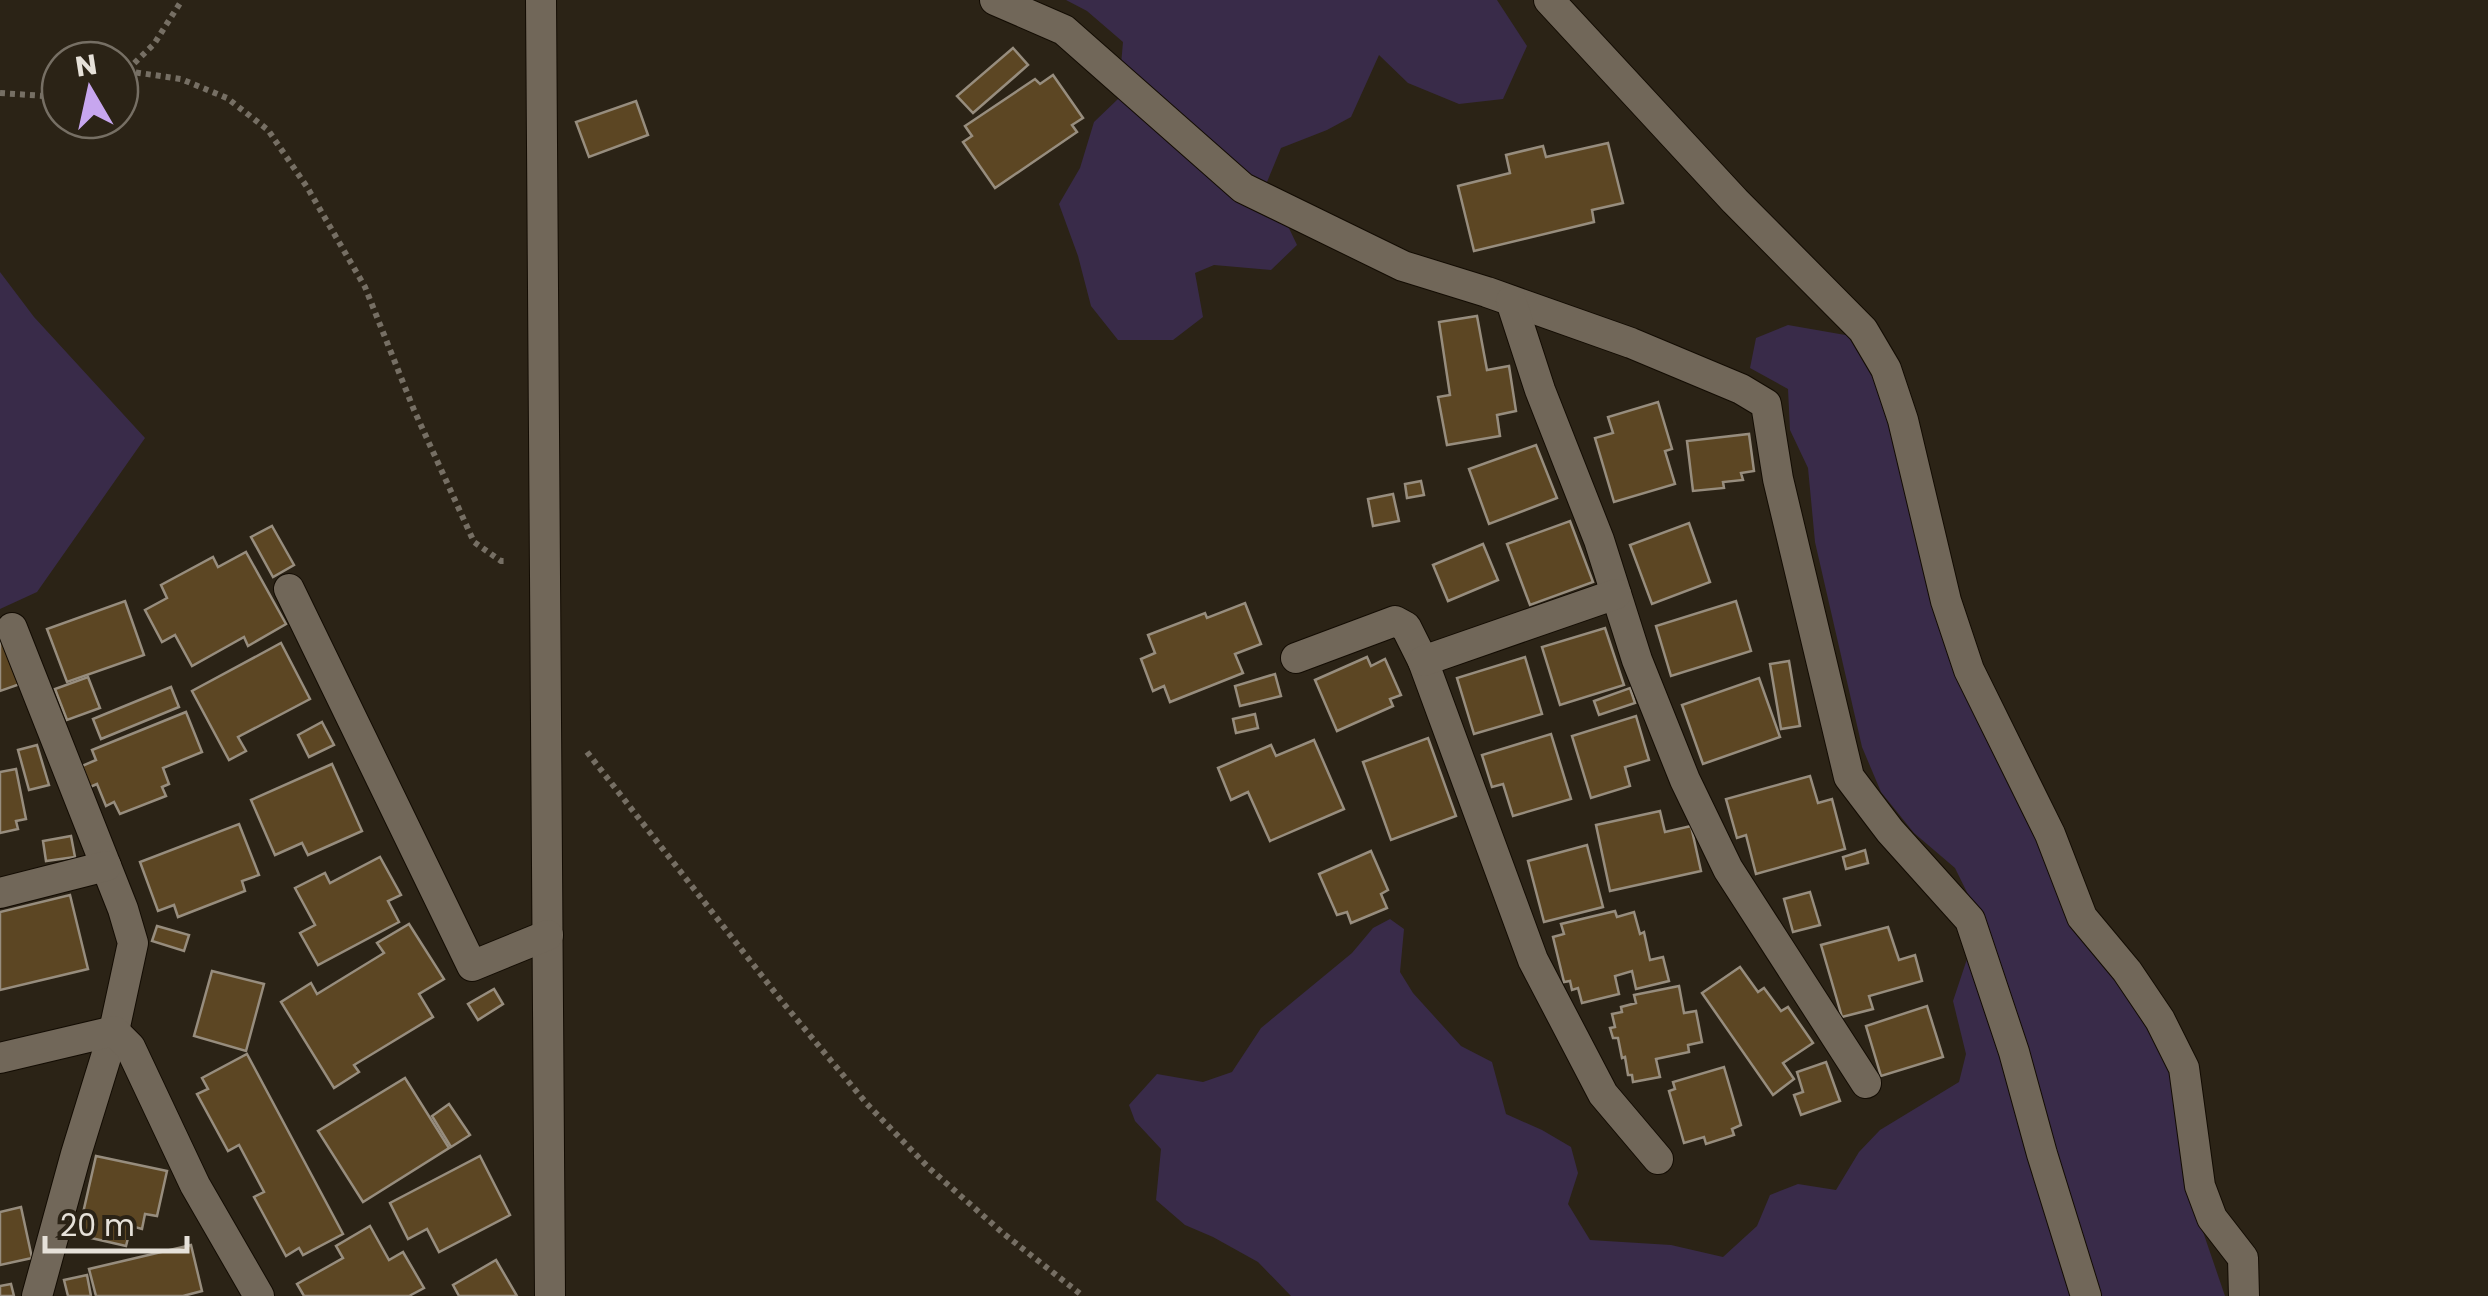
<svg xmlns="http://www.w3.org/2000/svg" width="2488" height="1296" viewBox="0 0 2488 1296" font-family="Poppins,sans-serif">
	<rect width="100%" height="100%" fill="#2b2316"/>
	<g fill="#392b49">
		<path d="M1066,0H1497L1527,46L1503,99L1459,104L1408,83L1379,55L1351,117L1327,130L1281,148L1267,182L1297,245L1271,270L1214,265L1195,273L1203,317L1173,340H1118L1091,306L1078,256L1059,204L1080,168L1094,122L1118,99L1123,42L1087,11Z"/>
		<path d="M0,272L34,317L145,438L37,592L0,609Z"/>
		<path d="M1788,325L1851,336L1872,367L1887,407L1921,560L2124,990L2168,1064L2178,1098L2187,1185L2225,1296H1291L1258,1262L1213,1237L1185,1225L1156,1200L1161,1149L1135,1121L1129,1105L1157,1074L1203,1082L1232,1072L1261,1028L1352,953L1373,928L1390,919L1404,929L1400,972L1413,993L1461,1046L1492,1062L1506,1114L1542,1130L1571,1147L1578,1173L1568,1204L1590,1240L1671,1245L1723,1257L1757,1226L1770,1195L1798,1184L1836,1190L1859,1152L1880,1130L1959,1082L1966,1054L1953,1001L1967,959L1986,931L1955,868L1914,833L1881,792L1862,747L1815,542L1808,468L1790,430L1788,389L1750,368L1756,338Z"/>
	</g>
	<g fill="#5c4623" stroke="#978d7e" stroke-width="2.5">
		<path d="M1013,48L1028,65L973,113L957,96Z"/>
		<path d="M1053,75L1083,118L1072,125L1077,132L995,188L963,142L972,136L965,126L1035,79L1040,84Z"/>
		<path d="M636,101L648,135L589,157L576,122Z"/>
		<path d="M1608,143L1623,203L1592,210L1594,222L1474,251L1458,186L1510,173L1506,155L1543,146L1546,157Z"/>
		<path d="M1477,316L1487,370L1509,366L1516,411L1497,415L1500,436L1447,445L1438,397L1450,395L1439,322Z"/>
		<path d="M1658,402L1672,449L1665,451L1675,484L1614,502L1595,438L1613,433L1608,417Z"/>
		<path d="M1749,434L1754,471L1741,473L1743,480L1723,482L1724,488L1693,491L1687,441Z"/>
		<path d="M1536,445L1557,498L1489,524L1469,469Z"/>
		<path d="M1421,481L1424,495L1407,498L1405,484Z"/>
		<path d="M1393,494L1399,521L1373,526L1368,499Z"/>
		<path d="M1570,521L1593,582L1530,605L1507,544Z"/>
		<path d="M1689,523L1710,582L1652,604L1630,545Z"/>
		<path d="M272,526L294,565L273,577L251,537Z"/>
		<path d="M1483,544L1498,580L1448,601L1433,565Z"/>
		<path d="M246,552L286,624L248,646L244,637L192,666L175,635L162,642L145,610L167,598L161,585L213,557L218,567Z"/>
		<path d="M125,601L144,655L67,682L47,629Z"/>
		<path d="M1736,601L1751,651L1671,676L1656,626Z"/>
		<path d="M1245,603L1261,644L1235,654L1243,673L1170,702L1164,686L1153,691L1141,659L1155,653L1148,635L1205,613L1207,618Z"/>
		<path d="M1605,628L1624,685L1560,705L1542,647Z"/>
		<path d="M0,632L20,684L0,691Z"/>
		<path d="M281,643L310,699L238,737L246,751L229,760L192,691Z"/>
		<path d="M1367,657L1371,666L1385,659L1401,695L1390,699L1393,706L1337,731L1315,680Z"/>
		<path d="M1525,657L1542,714L1474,734L1457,678Z"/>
		<path d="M1789,661L1800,726L1781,729L1770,664Z"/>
		<path d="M1275,674L1281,696L1240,706L1235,686Z"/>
		<path d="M88,677L100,708L67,720L55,689Z"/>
		<path d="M1759,678L1780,737L1703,764L1682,705Z"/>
		<path d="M171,687L179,707L101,739L93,719Z"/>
		<path d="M1630,688L1635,703L1599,715L1594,701Z"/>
		<path d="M186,712L202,752L163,768L169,784L162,787L166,796L120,814L114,802L106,806L97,784L90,787L82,766L96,760L92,750Z"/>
		<path d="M1255,714L1258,728L1236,733L1233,719Z"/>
		<path d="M1636,716L1649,760L1625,767L1630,786L1591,798L1572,736Z"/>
		<path d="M322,722L334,745L309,757L298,735Z"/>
		<path d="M1551,734L1571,799L1513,816L1503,784L1492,787L1482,755Z"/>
		<path d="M1428,738L1456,816L1391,840L1363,762Z"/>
		<path d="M1314,740L1344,809L1270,841L1248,792L1231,800L1218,768L1271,745L1276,756Z"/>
		<path d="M37,745L49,785L29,790L18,750Z"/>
		<path d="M332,764L362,831L308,855L302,843L275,855L251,800Z"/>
		<path d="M16,769L26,819L16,821L18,829L0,833V772Z"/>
		<path d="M1810,776L1818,803L1832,799L1845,849L1756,874L1746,835L1737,838L1726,799Z"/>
		<path d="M1660,811L1665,832L1691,826L1701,871L1610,891L1596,825Z"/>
		<path d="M239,824L259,875L242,881L245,891L178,917L174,905L158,911L140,862Z"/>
		<path d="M71,836L75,857L46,861L43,841Z"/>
		<path d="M1587,845L1603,907L1544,922L1528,861Z"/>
		<path d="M1865,850L1868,863L1846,869L1843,857Z"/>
		<path d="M1371,851L1388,890L1381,894L1387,908L1351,923L1347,912L1337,915L1319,874Z"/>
		<path d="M380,857L401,895L388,901L399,922L318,965L300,933L315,925L295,888L325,873L330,883Z"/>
		<path d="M1810,892L1820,925L1793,932L1784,899Z"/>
		<path d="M70,895L88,969L0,990V912Z"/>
		<path d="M1615,911L1617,917L1634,912L1640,934L1644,932L1650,960L1663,957L1669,981L1636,989L1632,971L1615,976L1619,994L1582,1003L1578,988L1572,990L1570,981L1564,982L1553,937L1564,934L1561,924Z"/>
		<path d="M409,924L444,979L419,994L433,1017L354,1065L359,1072L334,1088L281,1002L311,983L317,994L384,953L377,943Z"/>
		<path d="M157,926L189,935L184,951L152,941Z"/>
		<path d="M1888,927L1899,960L1915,955L1922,981L1869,996L1873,1009L1842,1017L1821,945Z"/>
		<path d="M1740,967L1758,992L1764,988L1781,1011L1788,1007L1813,1043L1783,1063L1794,1079L1773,1095L1702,993Z"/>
		<path d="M212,971L264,984L246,1051L194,1036Z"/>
		<path d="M1679,986L1684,1013L1696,1011L1702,1042L1688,1045L1689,1052L1656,1059L1660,1077L1633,1082L1632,1075H1628L1625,1057L1622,1058L1618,1038H1613L1610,1028L1615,1027L1612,1014L1622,1012L1621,1007L1636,1003L1634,995Z"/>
		<path d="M494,989L503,1004L478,1020L468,1004Z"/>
		<path d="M1927,1006L1943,1057L1881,1076L1866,1026Z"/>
		<path d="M247,1054L343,1234L303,1255L299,1248L286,1256L254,1197L264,1192L239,1145L228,1151L197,1094L208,1089L202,1078Z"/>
		<path d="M1826,1062L1840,1101L1801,1115L1794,1095L1803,1092L1797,1072Z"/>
		<path d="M1724,1067L1741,1125L1732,1129L1734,1135L1706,1144L1704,1137L1684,1143L1669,1091L1675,1089L1673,1082Z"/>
		<path d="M405,1078L449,1148L363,1202L318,1131Z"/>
		<path d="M449,1104L470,1135L451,1147L432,1116Z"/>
		<path d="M96,1156L167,1171L157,1216L145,1214L142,1229L131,1226L126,1246L78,1235Z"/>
		<path d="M480,1156L510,1215L439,1252L427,1229L408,1239L390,1203Z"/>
		<path d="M21,1207L32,1258L0,1265V1212Z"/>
		<path d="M370,1226L389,1260L403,1252L424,1288L409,1296H304L297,1284L343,1258L336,1246Z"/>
		<path d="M191,1245L202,1291L183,1296H96L89,1269Z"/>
		<path d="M496,1260L517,1296H459L453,1285Z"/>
		<path d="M87,1275L91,1296H68L64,1280Z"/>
		<path d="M11,1284L14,1296H0V1286Z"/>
	</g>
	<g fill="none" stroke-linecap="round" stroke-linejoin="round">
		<defs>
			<g id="minor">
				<path d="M541,0L550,1296"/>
				<path d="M995,0L1064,30L1243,188L1403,266L1487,292L1631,343L1741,389L1766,404L1778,479L1849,777L1890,831L1970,920L2014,1052L2042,1154L2086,1296"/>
				<path d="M1549,0L1735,201L1863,330L1886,369L1903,420L1946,601L1969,670L2050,834L2082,917L2127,971L2160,1020L2184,1068L2200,1186L2212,1218L2243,1258L2244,1296"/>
				<path d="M1511,301L1540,390L1599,540L1637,660L1685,780L1728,869L1866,1083"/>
				<path d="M289,589L472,966L548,935"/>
				<path d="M12,628L123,909L133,943L114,1031L76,1154L37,1296"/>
				<path d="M1296,658L1395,621L1406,627L1423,661L1533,960L1603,1094L1658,1159"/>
				<path d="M1423,661L1616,594"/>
				<path d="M0,893L106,866"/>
				<path d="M0,1058L114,1031L130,1047L195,1185L259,1296"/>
			</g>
		</defs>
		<use href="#minor" stroke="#130c03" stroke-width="32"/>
		<g stroke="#766f64" stroke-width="6" stroke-dasharray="5 5" stroke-linecap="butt">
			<path d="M126,71L181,79L227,98L268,130L307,187L365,287L414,410L474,542L501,561H507"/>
			<path d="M120,77L154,44L182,0"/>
			<path d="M0,93L60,97"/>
			<path d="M587,752L784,1004L867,1104L929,1168L1004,1234L1083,1296"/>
		</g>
		<use href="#minor" stroke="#716759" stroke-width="30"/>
	</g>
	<g transform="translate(90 90) rotate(351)"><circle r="48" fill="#2b2316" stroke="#766f64" stroke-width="2.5"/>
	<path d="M0-8L18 38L0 25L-18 38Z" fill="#c7a6ef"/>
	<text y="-15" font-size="28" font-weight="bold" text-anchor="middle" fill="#e6e1d9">N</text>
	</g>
	<path d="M45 1236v15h142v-15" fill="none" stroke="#e6e1d9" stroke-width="5"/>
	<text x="60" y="1236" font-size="30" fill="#e6e1d9" stroke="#2b2316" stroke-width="8" paint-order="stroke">20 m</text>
</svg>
